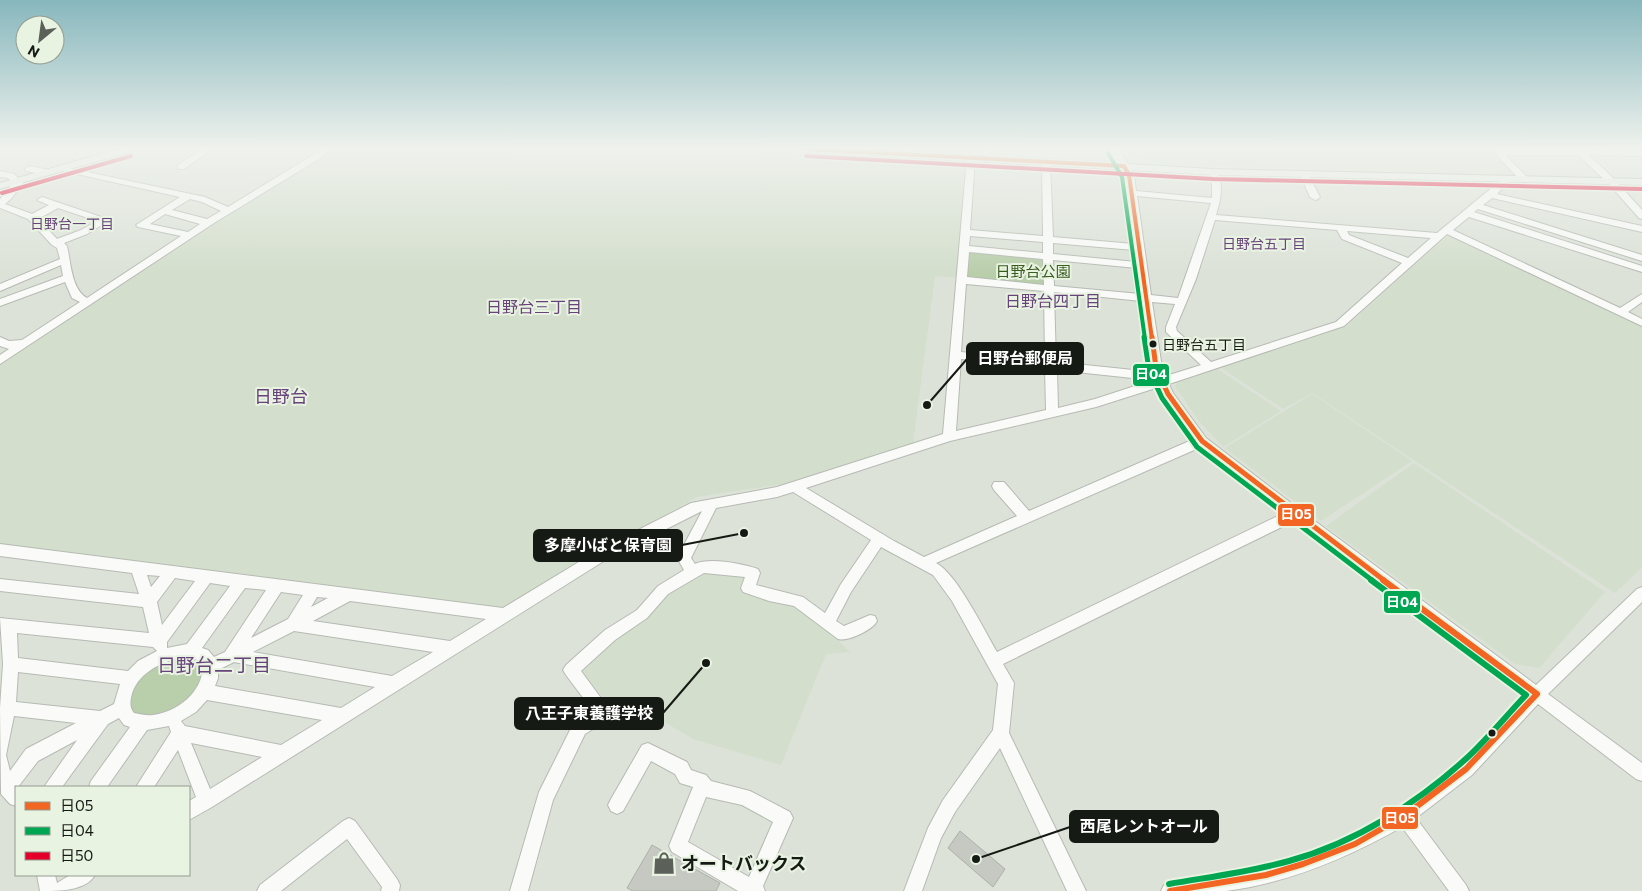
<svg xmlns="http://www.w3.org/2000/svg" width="1642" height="891" viewBox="0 0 1642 891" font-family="Commissioner,'Noto Sans JP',sans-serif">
	<rect width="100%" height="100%" fill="#dce2d8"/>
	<g fill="#d3decc">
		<path d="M329,149H742L969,162L960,278L935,276L913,443L788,483L697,497L605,549L504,610L0,544V363L215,222L319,158Z"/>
		<path d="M1125,149H1491L1519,176L1140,163L1139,159L1131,158Z"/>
		<path d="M1450,235L1642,326V567L1615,593L1312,393L1283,409L1220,367L1347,326L1434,247Z"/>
		<path d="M1217,369L1281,411L1223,447L1199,421L1175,386L1177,381Z"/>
		<path d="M1312,394L1412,461L1321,521L1225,448Z"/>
		<path d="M1414,463L1605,592L1539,668L1515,664L1326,526Z"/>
		<path d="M702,570L748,576L742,592L793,604L823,626L850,652L826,654L781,765L693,739L642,709L617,713L581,672L666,593Z"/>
	</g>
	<g fill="#b9ceab">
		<path d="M969,250L1049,257L1050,288L966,280Z"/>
		<path d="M177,654C194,657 202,655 206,674L184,706L144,720L128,711L127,692L142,672Z"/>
	</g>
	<g fill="#c5c9c2" stroke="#acb0a9">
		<path d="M960,831L1005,869L993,887L948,848Z"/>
		<path d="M652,845L720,883L716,891H633L627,888Z"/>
	</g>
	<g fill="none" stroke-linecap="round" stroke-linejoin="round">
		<defs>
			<g id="minor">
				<path d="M202,149H212L184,169H178V165Z"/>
				<path d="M320,149H329L319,159L214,223L0,364V355L9,349L0,346V337L9,341L22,340L80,302L72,298L65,282L0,306V299L63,276L61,265L0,291V284L60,259L57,248L52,245L28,219L0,208V199L13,183L8,178L0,177V171L14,174L23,183L11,199L5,204L32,214L49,205L37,200L42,197L110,220L87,234L64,243L67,246C71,262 71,289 87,298L181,236L138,227L136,225L180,197L59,170V166L205,197L228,207L313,155ZM190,199L202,202L221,211L207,219L172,210ZM58,208L97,221L81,230L57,239L38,219ZM165,214L200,224L188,232L150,224Z"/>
				<path d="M982,149H990L989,161H983Z"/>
				<path d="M1491,149L1642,150V156L1589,155L1614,179L1642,210V219L1639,218L1608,183L1578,155H1505L1528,178V182H1522Z"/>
				<path d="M971,155L975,158L970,230L1043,236L1042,162L1046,159L1050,162L1053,237L1134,244L1124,175L1120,166L1124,163L1127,164L1134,175L1136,191L1212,198V185L1209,172L1210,170H1216C1224,185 1221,199 1216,215L1437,233L1505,177L1510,180L1497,194L1642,226V232L1492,198L1483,205L1642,255V261L1478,209L1474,212L1642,266V272L1469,217L1453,230L1620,308L1642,294V302L1628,312L1642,319V326L1447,234L1344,326L1169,384L1173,393L1206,438L1300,510L1536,685L1637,589L1642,587V602L1548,694L1642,763V781L1636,779L1538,704L1472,775L1416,818L1466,885L1469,891H1449L1402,827C1347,858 1289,883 1226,891C1205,891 1182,891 1161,891L1164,885L1170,882C1202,877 1236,874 1267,866C1339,848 1404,812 1460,764C1483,743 1504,718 1525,695L1294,521L1003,664L1014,683L1009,733L1086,891H1067L1000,748L955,812L941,838L922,891H904L928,828L943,800L993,730L998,684L952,601L933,575L881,547L851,592L836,621L844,626L870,615L875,616L877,621C873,630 847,642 838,639L794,606L769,601L743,592L741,588L745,577L704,573L668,594L647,618L615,640L581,671L612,713L610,718L585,734L553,800L528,891H510L539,792L573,724L593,711L566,675L563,670L566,665L605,630L637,610L658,586L684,570L677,558L702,511L607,559L212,807L189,820V801L196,797L178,750L154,787H136L171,732L169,726L147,730L107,787H89L91,781L130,727L124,725L119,718L108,724L62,787H44L77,740L38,761L18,787H16V806L10,804L1,794L0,708L3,664L0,618L149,633L143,607L0,591V579L139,594L132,573L0,556V544L503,608L597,551L691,503L777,487L943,434L967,158ZM1137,196L1211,203L1178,298L1151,295ZM1215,220L1337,230L1342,239L1402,263L1336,322L1211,362L1177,331L1176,327L1196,279ZM1347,231L1431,238L1408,258L1349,235ZM970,236L1043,242V253L969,246ZM1053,243L1134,250L1136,262L1053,254ZM969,252L1043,259L1044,285L967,277ZM1053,260L1137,268L1140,294L1054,286ZM966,284L1044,291L1045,361L961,352ZM1054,292L1141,301L1150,368L1153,374L1143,371L1056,362ZM1152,302L1175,304L1166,327V332L1201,365L1166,376L1162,368ZM961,359L1045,368L1046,410L956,431ZM1057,370L1142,379L1150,381L1095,399L1058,408ZM1159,387L1194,439L1029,511L1004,482H994L992,486L994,490L1017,516L924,557L894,541L806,488L950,441L1096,407ZM1201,447L1284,513L997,652C984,630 957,574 936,563ZM793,492L871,540L841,584L825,613L803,597L756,585L760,573L758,569C743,564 710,557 695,564L691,558L716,508L777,497ZM147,575L160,576L151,587ZM175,578L195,581L162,625L157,602ZM210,583L230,586L187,644L167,648V642ZM245,588L266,590L225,652L214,657L208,650L202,648ZM281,592L303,595L288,619L251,638ZM317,597L328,598L311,607ZM350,601L486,619L450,641L313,621ZM294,631L433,652L392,676L253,652ZM17,633L153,647L157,651L138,661L128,671L18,658ZM184,657L198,660L203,667C202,692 178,712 153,715C147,716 140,714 134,713C130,708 130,704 131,698C135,674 162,661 184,657ZM234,662L375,687L341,708L215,686L218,678V670ZM18,672L120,684L114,704L100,711L16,702ZM207,700L322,720L281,745L185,726L181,721L196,712ZM14,716L76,723L26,749L10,771L6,755ZM191,743L262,757L210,789Z"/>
				<path d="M29,166L49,170L50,172L46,175L26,171L25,169Z"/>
				<path d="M1304,171L1308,174L1320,197L1318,199L1315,200L1310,197L1300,174Z"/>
				<path d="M648,743L687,762L691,770L706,775L711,781L750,791L790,812L793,818L763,886L765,891H738L672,852L669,846L693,787L680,783L675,774L651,761L623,811L617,814L611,811L608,805L611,799L642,745ZM706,797L742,805L773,822L749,877L688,842Z"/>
				<path d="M349,818L355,821L397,879L400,885L399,891H381L382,887L347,839L281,891H257L260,885L343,821Z"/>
				<path d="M37,875H55L57,883L70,875H95C86,891 59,891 40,891Z"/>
			</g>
			<g id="major">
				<path d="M118,149H134L133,151L0,189V183Z"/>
				<path d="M801,149H858L1117,163L1110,149H1120L1128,164L1213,169L1642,179V185L1213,175L806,152Z"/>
			</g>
		</defs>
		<use href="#minor" stroke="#b6bab3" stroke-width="2"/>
		<use href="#major" stroke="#a8b0a3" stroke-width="2"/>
		<use href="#minor" fill="#fafbf9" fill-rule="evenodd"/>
		<use href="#major" fill="#eaefe8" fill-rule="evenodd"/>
		<defs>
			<path id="bus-1-far2" d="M806,149L1124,166L1129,175L1152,339"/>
			<path id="bus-1-far1" d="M1152,337L1156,368L1168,394L1202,441L1385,581"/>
			<path id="bus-1" d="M1170,891L1266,875L1303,864L1355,844L1404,816L1466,769L1537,694L1383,580"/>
			<path id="bus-2-far2" d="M1108,153L1122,177L1145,339"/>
			<path id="bus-2-far1" d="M1144,337L1149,370L1162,398L1197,447L1373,581"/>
			<path id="bus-2" d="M1169,884C1209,877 1250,872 1289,861C1355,843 1418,803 1469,756C1489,737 1507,715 1526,695L1371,580"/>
			<g id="bus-3">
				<path d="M806,156L1213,179L1642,189"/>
				<path d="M2,193L131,156"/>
			</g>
		</defs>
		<use href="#bus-1-far2" stroke="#e8f3e1" stroke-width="7"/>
		<use href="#bus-1-far1" stroke="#e8f3e1" stroke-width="9"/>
		<use href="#bus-1" stroke="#e8f3e1" stroke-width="10"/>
		<use href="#bus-2-far2" stroke="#e8f3e1" stroke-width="7"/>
		<use href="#bus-2-far1" stroke="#e8f3e1" stroke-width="9"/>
		<use href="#bus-2" stroke="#e8f3e1" stroke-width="10"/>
		<use href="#bus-3" stroke="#e8f3e1" stroke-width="7"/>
		<use href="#bus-1-far2" stroke="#f26522" stroke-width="4"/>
		<use href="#bus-1-far1" stroke="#f26522" stroke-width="5"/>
		<use href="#bus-1" stroke="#f26522" stroke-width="6"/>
		<use href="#bus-2-far2" stroke="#00a651" stroke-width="4"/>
		<use href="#bus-2-far1" stroke="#00a651" stroke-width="5"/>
		<use href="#bus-2" stroke="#00a651" stroke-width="6"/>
		<use href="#bus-3" stroke="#e4002b" stroke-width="4"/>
	</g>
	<linearGradient id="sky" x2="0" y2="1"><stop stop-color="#87b7bd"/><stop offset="0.54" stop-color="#eff2ed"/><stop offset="1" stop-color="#eff2ed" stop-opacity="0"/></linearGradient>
	<rect width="1642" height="274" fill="url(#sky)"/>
	<defs>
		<symbol id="shop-bare" viewBox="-9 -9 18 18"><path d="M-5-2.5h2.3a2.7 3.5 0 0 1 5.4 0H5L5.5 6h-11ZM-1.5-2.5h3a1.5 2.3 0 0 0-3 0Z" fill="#5b6059" stroke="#e8f3e1" stroke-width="2.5" paint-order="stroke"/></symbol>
	</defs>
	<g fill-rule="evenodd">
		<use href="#shop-bare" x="648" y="847" width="32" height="32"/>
	</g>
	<g fill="#161a14" stroke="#e8f3e1" stroke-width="2">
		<circle cx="1153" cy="344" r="4.5"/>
		<circle cx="1492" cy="733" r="4.5"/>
	</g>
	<g text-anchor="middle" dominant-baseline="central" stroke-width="4" stroke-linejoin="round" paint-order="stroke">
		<g font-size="14" fill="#68427b" stroke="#e8f3e1">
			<text x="72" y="223">日野台一丁目</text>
			<text x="1264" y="243">日野台五丁目</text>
		</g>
		<g font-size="14" fill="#161a14" stroke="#e8f3e1" text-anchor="start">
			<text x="1162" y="344">日野台五丁目</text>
		</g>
		<g font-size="15" fill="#3b5c21" stroke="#e8f3e1">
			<text x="1033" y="271">日野台公園</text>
		</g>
		<g font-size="16" fill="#68427b" stroke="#e8f3e1">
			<text x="1053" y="300">日野台四丁目</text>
			<text x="534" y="306">日野台三丁目</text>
		</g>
		<g font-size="18" fill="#68427b" stroke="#e8f3e1">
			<text x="281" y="396">日野台</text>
		</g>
		<g font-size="18" font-weight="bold" fill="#161a14" stroke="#e8f3e1" text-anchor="start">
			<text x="681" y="863">オートバックス</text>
		</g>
		<g font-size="19" fill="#68427b" stroke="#e8f3e1">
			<text x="214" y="664">日野台二丁目</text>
		</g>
	</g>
	<path fill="none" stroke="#161a14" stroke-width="2" d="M927 405L967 359M744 533L682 545M706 663L663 713M976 859L1070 827"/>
	<g fill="#161a14" stroke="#e8f3e1" stroke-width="2">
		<circle cx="927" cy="405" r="5"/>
		<circle cx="744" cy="533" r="5"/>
		<circle cx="706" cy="663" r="5"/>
		<circle cx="976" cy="859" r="5"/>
	</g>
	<g fill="#161a14" stroke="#161a14" stroke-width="2">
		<rect x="967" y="343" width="116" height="31" rx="5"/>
		<rect x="534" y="530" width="148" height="31" rx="5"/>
		<rect x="515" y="698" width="148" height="31" rx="5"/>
		<rect x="1070" y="811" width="148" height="31" rx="5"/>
	</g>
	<g font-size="16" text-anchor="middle" font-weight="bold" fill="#fff">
		<text x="1025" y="364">日野台郵便局</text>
		<text x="608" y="551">多摩小ばと保育園</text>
		<text x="589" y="719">八王子東養護学校</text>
		<text x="1144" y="832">西尾レントオール</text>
	</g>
	<g stroke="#e8f3e1" stroke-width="2">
		<rect x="1132" y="363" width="38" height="24" rx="5" fill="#00a651"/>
		<rect x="1277" y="503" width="38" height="24" rx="5" fill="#f26522"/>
		<rect x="1383" y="590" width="38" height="24" rx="5" fill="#00a651"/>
		<rect x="1381" y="806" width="38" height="24" rx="5" fill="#f26522"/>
	</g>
	<g font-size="14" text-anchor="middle" font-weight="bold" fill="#fff">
		<text x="1151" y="379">日04</text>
		<text x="1296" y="519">日05</text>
		<text x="1402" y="607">日04</text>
		<text x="1400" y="823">日05</text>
	</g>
	<rect x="15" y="786" width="175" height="90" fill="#e8f3e1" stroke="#949c8f"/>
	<rect x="25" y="802" width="25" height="8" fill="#f26522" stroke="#949c8f"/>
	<text x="60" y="811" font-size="15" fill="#161a14">日05</text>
	<rect x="25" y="827" width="25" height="8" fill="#00a651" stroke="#949c8f"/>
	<text x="60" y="836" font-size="15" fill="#161a14">日04</text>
	<rect x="25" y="852" width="25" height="8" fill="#e4002b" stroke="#949c8f"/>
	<text x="60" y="861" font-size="15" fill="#161a14">日50</text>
	<g transform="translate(40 40) rotate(209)"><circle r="24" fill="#e8f3e1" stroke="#949c8f"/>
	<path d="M0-4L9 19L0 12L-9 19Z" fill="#5b6059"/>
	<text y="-8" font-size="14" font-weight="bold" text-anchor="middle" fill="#161a14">N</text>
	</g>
</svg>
